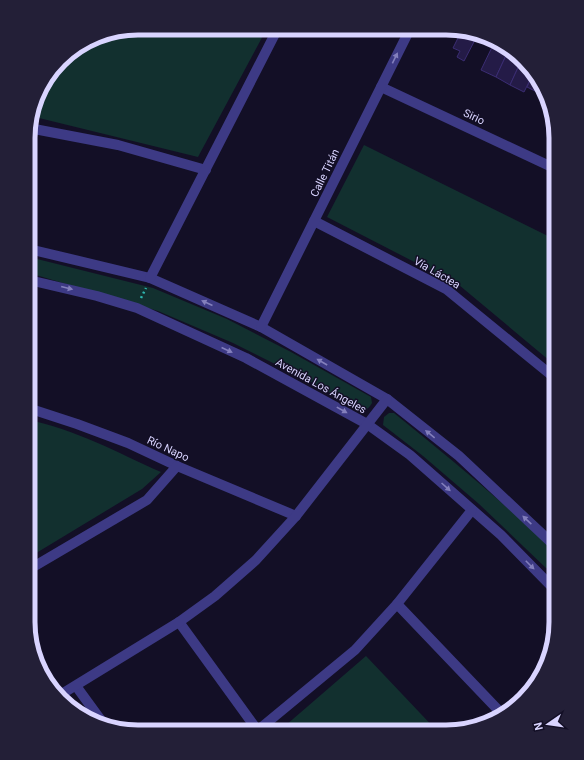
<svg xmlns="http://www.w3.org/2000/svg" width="584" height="760" viewBox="0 0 584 760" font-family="Roboto,sans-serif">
	<rect width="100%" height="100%" fill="#130f26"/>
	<g fill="#12302f">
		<path d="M138,28H259L265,32L198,157L39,118L31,117L43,83L66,55L102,34Z"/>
		<path d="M364,145L556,240V366L459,285L327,217Z"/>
		<path d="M29,257L153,288L227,319L291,352L371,397L372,403C369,408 367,410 360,410L311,382L233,343L158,311L29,273Z"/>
		<path d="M389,413H394C450,458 504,503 556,552V567L550,570L546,568L479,504L423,456L383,425L384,417Z"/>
		<path d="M28,420C75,429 118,453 161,472L142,489L28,558Z"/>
		<path d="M366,656L438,732H278Z"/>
	</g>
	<g fill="#241b47" stroke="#3b2d73">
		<path d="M448,29H461L462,30L459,35Z"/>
		<path d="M462,30L477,36L464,61L457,57L460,51L453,48Z"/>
		<path d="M494,43L509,49L496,77L481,70Z"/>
		<path d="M509,49L513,51L521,61L510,85L496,77Z"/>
		<path d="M521,61L533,74L524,92L510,85Z"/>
		<path d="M533,74L545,89V96L527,87Z"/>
	</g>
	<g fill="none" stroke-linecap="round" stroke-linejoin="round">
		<path stroke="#2fb8b0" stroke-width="2.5" stroke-dasharray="2 3" stroke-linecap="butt" d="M141,298L146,288"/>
		<g stroke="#3d3a85" stroke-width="10">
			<path d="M381,87L556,169"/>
			<path d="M29,128L118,145L206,170"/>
			<path d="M314,221L446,289L556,379"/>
			<path d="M29,249L150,278L261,327L387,399L459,456L556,547"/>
			<path d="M150,278L278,28"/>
			<path d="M29,280L97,296L137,308L246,358L367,424L410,455L501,535L556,591"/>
			<path d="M261,327L410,29"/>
			<path d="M28,408L77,424L128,443L177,466L296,516"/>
			<path d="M28,570L147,500L177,466"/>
			<path d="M397,604L502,714"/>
			<path d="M179,622L258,731"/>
			<path d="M76,686L103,723"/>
			<path d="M60,695L179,622L215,596L256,560L296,516L387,399"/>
			<path d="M257,731L355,650L397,604L472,510"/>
		</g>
	</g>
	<defs><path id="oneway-solid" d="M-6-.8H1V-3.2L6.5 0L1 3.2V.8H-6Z"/></defs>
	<g fill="#837fbc">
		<use href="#oneway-solid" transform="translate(395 58) rotate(-64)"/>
		<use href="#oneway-solid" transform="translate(67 288) rotate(14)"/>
		<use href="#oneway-solid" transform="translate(207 303) rotate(-156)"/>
		<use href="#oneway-solid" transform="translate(227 350) rotate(25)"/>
		<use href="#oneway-solid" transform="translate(322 362) rotate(-150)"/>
		<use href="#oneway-solid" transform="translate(342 410) rotate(29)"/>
		<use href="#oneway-solid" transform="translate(430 434) rotate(-141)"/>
		<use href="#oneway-solid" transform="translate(446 487) rotate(42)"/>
		<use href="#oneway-solid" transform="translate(527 520) rotate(-137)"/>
		<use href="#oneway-solid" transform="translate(530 565) rotate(45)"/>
	</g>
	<g text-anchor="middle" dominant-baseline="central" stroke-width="3" stroke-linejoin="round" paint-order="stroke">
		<g font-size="11" fill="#d9d4ff" stroke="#130f26">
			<text transform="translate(474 117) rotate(25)">Sirio</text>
			<text transform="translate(325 173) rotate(-64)">Calle Titán</text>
			<text transform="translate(437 273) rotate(30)">Vía Láctea</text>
			<text transform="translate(321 386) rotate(29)">Avenida Los Ángeles</text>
			<text transform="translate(168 449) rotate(25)">Río Napo</text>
		</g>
	</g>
	<path d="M0 0H584V760H0ZM138 35H446A103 103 0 0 1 549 138V622A103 103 0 0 1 446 725H138A103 103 0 0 1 35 622V138A103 103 0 0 1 138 35Z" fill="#231f37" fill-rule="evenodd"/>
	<path fill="none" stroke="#d9d4ff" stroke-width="5" d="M138 35H446A103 103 0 0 1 549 138V622A103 103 0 0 1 446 725H138A103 103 0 0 1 35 622V138A103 103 0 0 1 138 35Z"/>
	<g transform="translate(548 724) rotate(257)" stroke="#130f26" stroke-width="3" paint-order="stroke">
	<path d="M0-3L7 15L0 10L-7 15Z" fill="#d9d4ff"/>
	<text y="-6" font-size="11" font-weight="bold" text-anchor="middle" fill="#d9d4ff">N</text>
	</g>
</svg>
